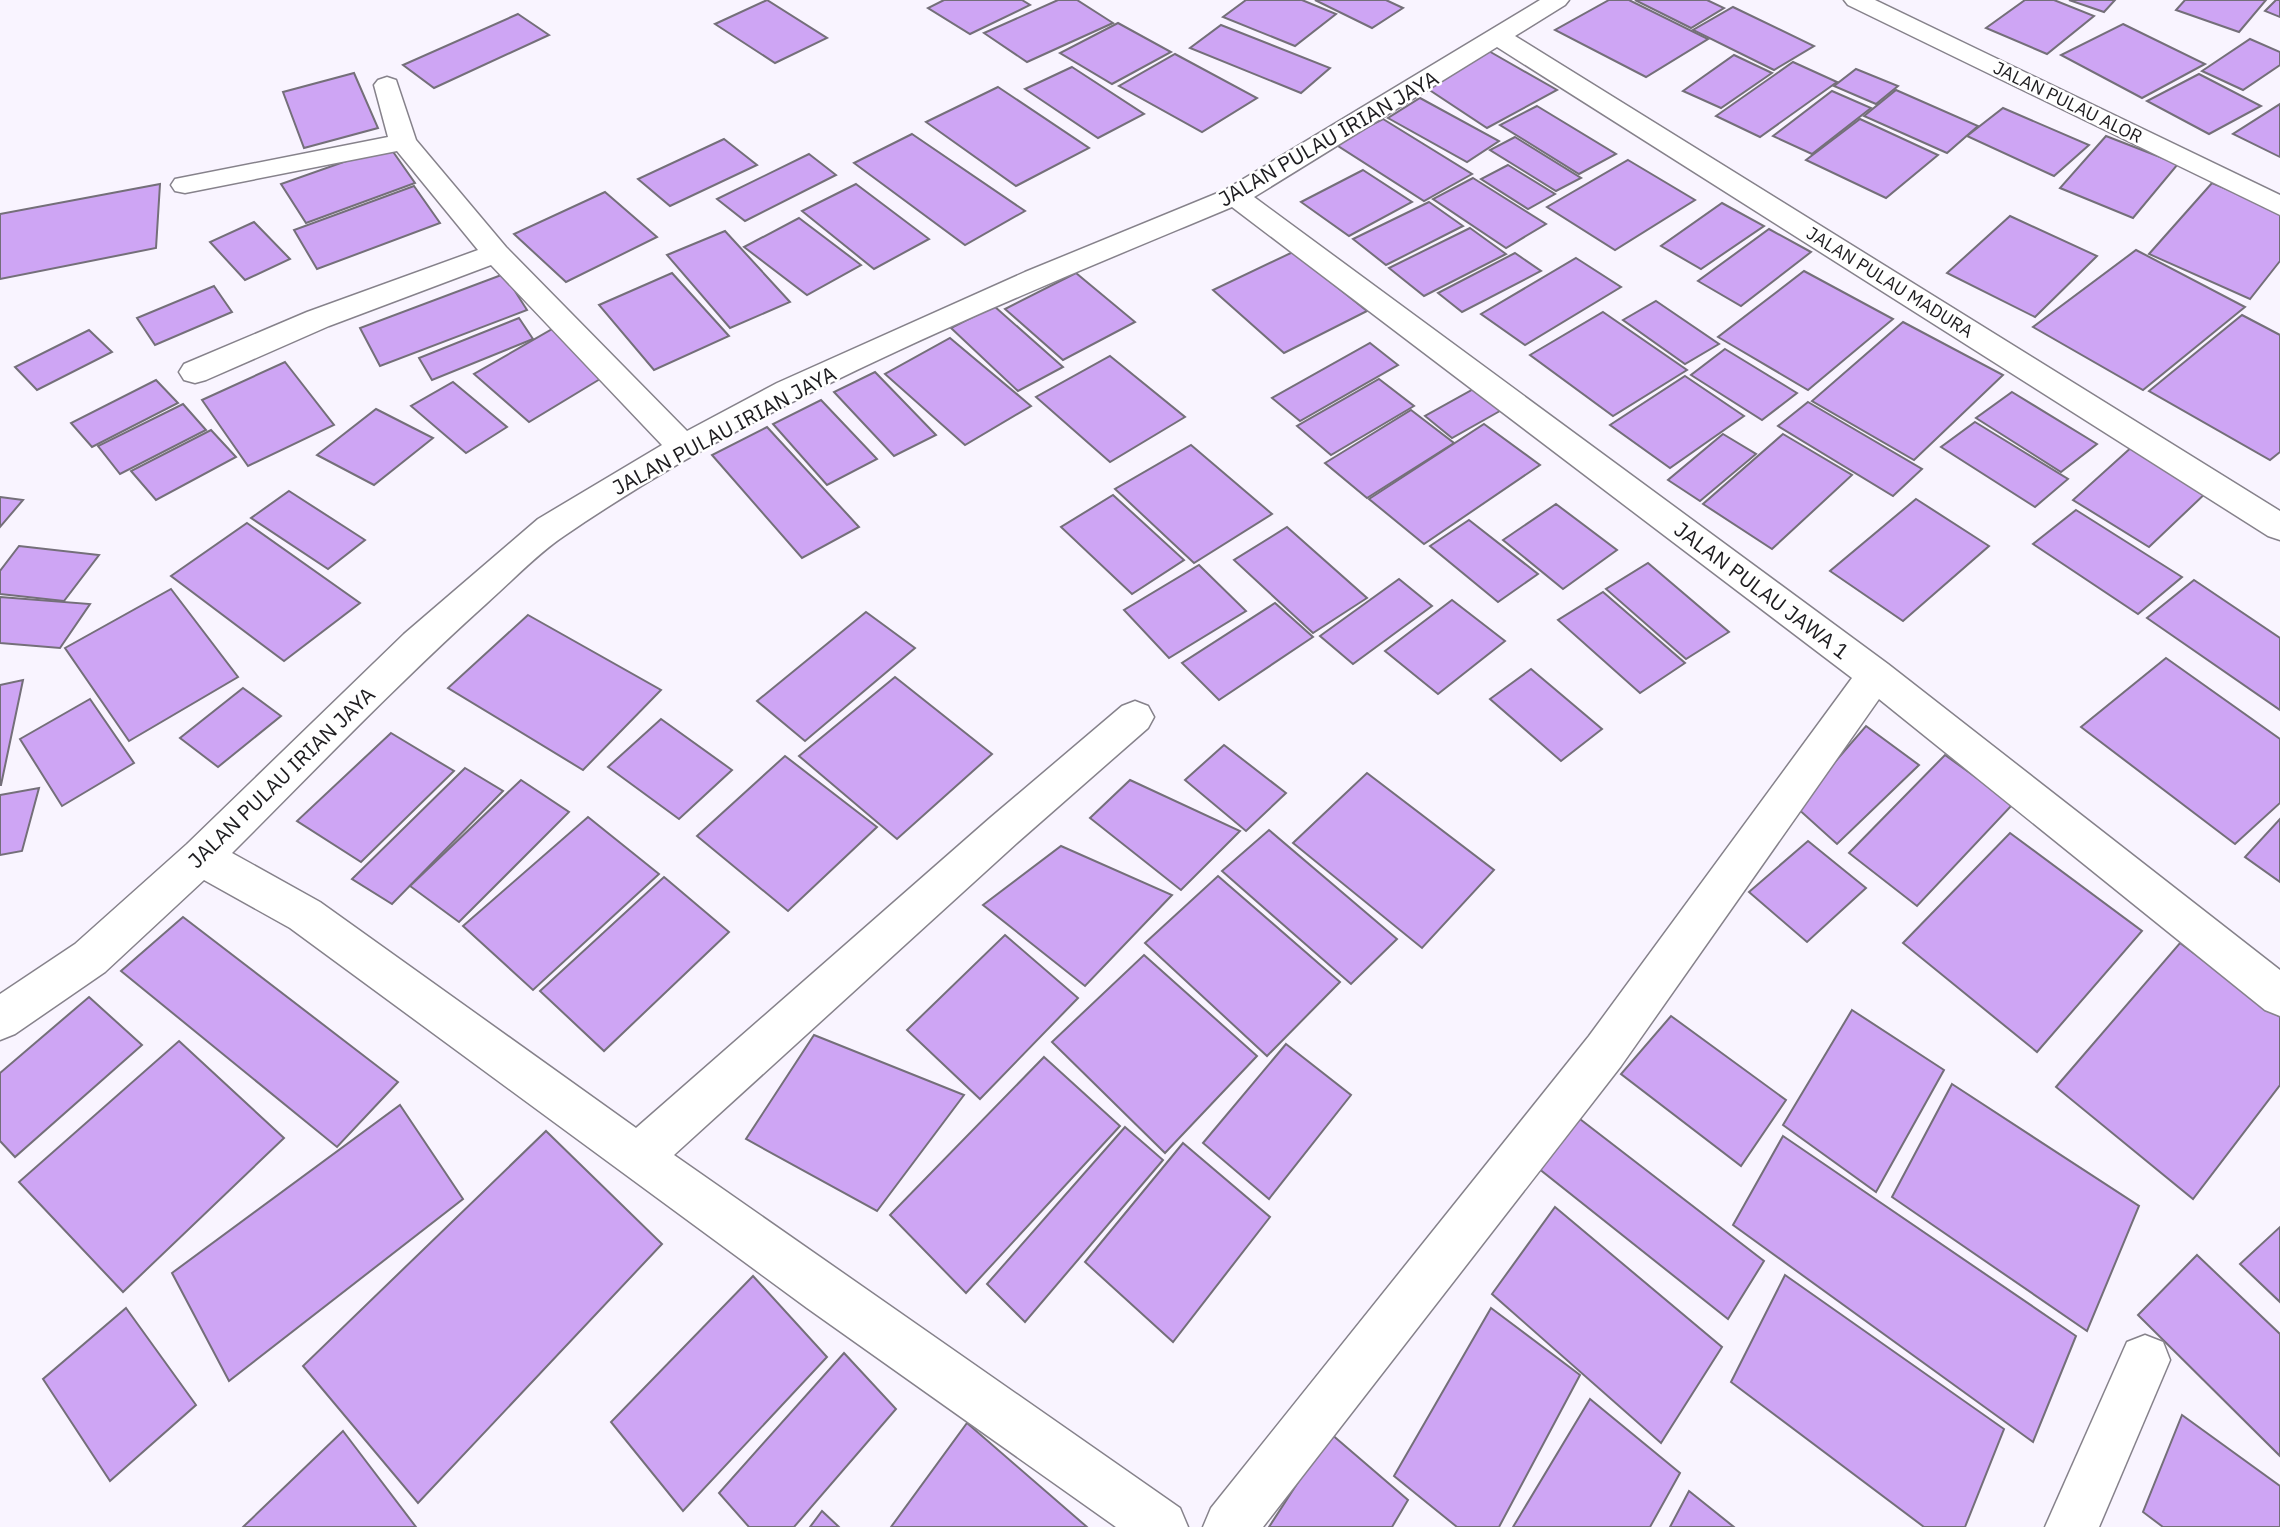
<svg xmlns="http://www.w3.org/2000/svg" width="2280" height="1527" viewBox="0 0 2280 1527" font-family="'IBM Plex Sans',sans-serif">
	<rect width="100%" height="100%" fill="#f9f4ff"/>
	<g fill="#cea5f4" stroke="#746f79" stroke-width="2">
		<path d="M767,0L827,38L775,63L715,24Z"/>
		<path d="M944,0H1022L1030,5L970,34L928,8Z"/>
		<path d="M1058,0H1077L1113,23L1027,62L984,33Z"/>
		<path d="M1246,0H1302L1336,14L1295,46L1223,17Z"/>
		<path d="M1315,0H1386L1403,8L1372,28Z"/>
		<path d="M1609,0H1629L1708,39L1646,77L1555,30Z"/>
		<path d="M1635,0H1707L1724,8L1691,28Z"/>
		<path d="M2025,0H2054L2094,16L2047,54L1986,28Z"/>
		<path d="M2069,0H2115L2104,12Z"/>
		<path d="M2185,0H2266L2239,32L2176,10Z"/>
		<path d="M2276,0H2280V17L2265,11Z"/>
		<path d="M1733,7L1814,46L1774,70L1693,30Z"/>
		<path d="M518,14L549,35L434,88L403,65Z"/>
		<path d="M1118,23L1171,52L1112,84L1060,53Z"/>
		<path d="M2123,24L2205,64L2142,98L2061,55Z"/>
		<path d="M1221,25L1330,68L1301,93L1190,48Z"/>
		<path d="M2250,39L2280,52V65L2243,90L2202,71Z"/>
		<path d="M1487,50L1557,90L1487,128L1428,89Z"/>
		<path d="M1175,54L1257,98L1202,132L1119,86Z"/>
		<path d="M1734,55L1772,73L1721,108L1683,91Z"/>
		<path d="M1793,62L1837,82L1760,137L1716,116Z"/>
		<path d="M1072,67L1144,114L1098,138L1025,89Z"/>
		<path d="M1856,69L1898,86L1876,104L1834,86Z"/>
		<path d="M354,73L378,128L304,148L283,92Z"/>
		<path d="M2199,74L2261,106L2209,134L2147,101Z"/>
		<path d="M998,87L1089,148L1016,186L926,122Z"/>
		<path d="M1896,90L1978,126L1947,153L1864,116Z"/>
		<path d="M1832,91L1871,108L1812,154L1773,136Z"/>
		<path d="M1420,98L1499,141L1467,162L1388,118Z"/>
		<path d="M2280,104V157L2233,134Z"/>
		<path d="M1537,106L1616,154L1579,174L1500,125Z"/>
		<path d="M2003,108L2089,145L2054,176L1967,136Z"/>
		<path d="M1383,119L1472,174L1424,201L1335,144Z"/>
		<path d="M1860,119L1938,155L1886,198L1806,160Z"/>
		<path d="M912,134L1025,211L965,245L854,163Z"/>
		<path d="M2106,136L2178,164L2133,218L2060,188Z"/>
		<path d="M1515,137L1581,178L1556,191L1490,150Z"/>
		<path d="M724,139L757,165L670,206L638,179Z"/>
		<path d="M389,146L415,183L306,223L281,184Z"/>
		<path d="M809,154L836,175L745,221L717,199Z"/>
		<path d="M1628,160L1695,200L1615,250L1547,207Z"/>
		<path d="M1508,165L1555,194L1528,209L1481,179Z"/>
		<path d="M1363,170L1412,202L1349,236L1301,202Z"/>
		<path d="M1473,178L1546,224L1506,248L1433,199Z"/>
		<path d="M2212,183L2280,211V261L2250,299L2149,254Z"/>
		<path d="M160,184L156,248L0,279V214Z"/>
		<path d="M856,184L929,239L874,269L802,211Z"/>
		<path d="M414,186L440,223L317,269L294,230Z"/>
		<path d="M605,192L657,237L566,282L514,234Z"/>
		<path d="M1429,202L1463,226L1386,265L1353,239Z"/>
		<path d="M1722,203L1764,226L1701,269L1661,246Z"/>
		<path d="M2010,216L2097,256L2035,317L1947,273Z"/>
		<path d="M799,218L861,265L807,295L744,247Z"/>
		<path d="M254,222L290,259L245,280L210,242Z"/>
		<path d="M1470,228L1506,254L1424,296L1389,268Z"/>
		<path d="M1769,229L1811,252L1741,306L1698,281Z"/>
		<path d="M725,231L790,302L730,328L667,255Z"/>
		<path d="M2136,250L2245,307L2143,390L2033,327Z"/>
		<path d="M1293,252L1367,311L1284,353L1213,290Z"/>
		<path d="M1515,253L1541,271L1462,312L1438,293Z"/>
		<path d="M1576,258L1621,287L1525,345L1481,314Z"/>
		<path d="M1804,271L1893,319L1808,390L1718,337Z"/>
		<path d="M672,273L729,336L654,370L599,305Z"/>
		<path d="M1076,273L1135,322L1063,360L1005,309Z"/>
		<path d="M504,274L527,310L380,366L360,328Z"/>
		<path d="M214,286L232,312L155,345L137,318Z"/>
		<path d="M1656,301L1719,344L1685,364L1623,320Z"/>
		<path d="M994,306L1063,367L1018,391L951,328Z"/>
		<path d="M1603,312L1687,370L1613,416L1530,355Z"/>
		<path d="M2242,315L2280,335V452L2270,460L2149,391Z"/>
		<path d="M519,318L533,339L432,380L419,358Z"/>
		<path d="M1903,322L2003,375L1914,460L1812,401Z"/>
		<path d="M554,328L610,373L529,422L474,374Z"/>
		<path d="M89,330L112,352L37,390L15,367Z"/>
		<path d="M950,338L1031,406L965,445L885,374Z"/>
		<path d="M1370,343L1398,365L1300,421L1272,398Z"/>
		<path d="M1725,349L1797,393L1762,420L1691,375Z"/>
		<path d="M1110,356L1185,417L1110,462L1036,397Z"/>
		<path d="M285,362L334,425L248,466L202,400Z"/>
		<path d="M875,372L936,435L894,456L834,392Z"/>
		<path d="M1685,376L1744,416L1670,468L1610,425Z"/>
		<path d="M1379,379L1414,406L1331,455L1297,426Z"/>
		<path d="M156,380L178,403L92,447L71,423Z"/>
		<path d="M453,382L507,427L466,453L411,406Z"/>
		<path d="M1479,386L1507,407L1452,438L1425,416Z"/>
		<path d="M2012,392L2097,444L2061,472L1976,418Z"/>
		<path d="M821,400L877,459L827,485L773,424Z"/>
		<path d="M1808,402L1922,469L1893,496L1778,426Z"/>
		<path d="M183,404L206,430L120,474L98,446Z"/>
		<path d="M376,409L433,438L374,485L317,455Z"/>
		<path d="M1411,410L1454,443L1367,498L1325,463Z"/>
		<path d="M1975,422L2068,479L2035,507L1941,447Z"/>
		<path d="M1484,424L1540,465L1424,544L1369,499Z"/>
		<path d="M767,427L859,527L802,558L712,455Z"/>
		<path d="M211,430L236,457L156,500L131,471Z"/>
		<path d="M1723,434L1756,454L1700,501L1668,480Z"/>
		<path d="M1783,434L1852,475L1772,549L1703,504Z"/>
		<path d="M1191,445L1272,514L1194,563L1115,489Z"/>
		<path d="M2134,445L2210,489L2149,547L2073,500Z"/>
		<path d="M289,491L365,540L328,569L251,518Z"/>
		<path d="M1113,495L1184,560L1132,594L1061,527Z"/>
		<path d="M0,497L23,500L0,527Z"/>
		<path d="M1916,499L1989,546L1903,621L1830,571Z"/>
		<path d="M1556,504L1617,550L1563,589L1503,540Z"/>
		<path d="M2076,510L2182,577L2138,614L2033,544Z"/>
		<path d="M1469,520L1538,574L1498,602L1430,546Z"/>
		<path d="M247,523L360,603L284,661L171,576Z"/>
		<path d="M1287,527L1367,598L1313,633L1234,560Z"/>
		<path d="M19,546L99,555L64,601L0,594V571Z"/>
		<path d="M1648,563L1729,632L1686,659L1606,589Z"/>
		<path d="M1199,565L1246,611L1169,658L1124,610Z"/>
		<path d="M1399,579L1432,606L1353,664L1320,636Z"/>
		<path d="M2194,580L2280,638V710L2147,618Z"/>
		<path d="M171,589L238,677L129,741L65,648Z"/>
		<path d="M1603,592L1685,663L1640,693L1558,620Z"/>
		<path d="M0,597L90,604L60,648L0,643Z"/>
		<path d="M1452,600L1505,641L1438,694L1385,651Z"/>
		<path d="M1275,603L1313,637L1219,700L1182,663Z"/>
		<path d="M866,612L915,648L805,741L757,701Z"/>
		<path d="M528,615L661,690L583,770L448,688Z"/>
		<path d="M2166,658L2280,739V803L2235,844L2081,727Z"/>
		<path d="M1531,669L1602,729L1561,761L1490,699Z"/>
		<path d="M895,677L992,754L897,839L799,756Z"/>
		<path d="M23,680L1,785H0V685Z"/>
		<path d="M243,688L281,716L218,767L180,738Z"/>
		<path d="M90,699L134,763L62,806L20,739Z"/>
		<path d="M661,719L732,770L679,819L608,767Z"/>
		<path d="M1866,726L1919,765L1837,844L1796,807Z"/>
		<path d="M391,733L454,771L361,862L297,821Z"/>
		<path d="M1224,745L1286,793L1246,831L1185,780Z"/>
		<path d="M1945,755L2013,804L1917,906L1849,853Z"/>
		<path d="M785,756L877,827L788,911L697,836Z"/>
		<path d="M465,768L503,791L392,904L352,879Z"/>
		<path d="M1367,773L1494,870L1422,948L1293,843Z"/>
		<path d="M521,780L569,812L459,922L410,886Z"/>
		<path d="M1130,780L1240,831L1181,890L1090,818Z"/>
		<path d="M39,788L22,851L0,855V795Z"/>
		<path d="M588,817L659,874L533,990L463,926Z"/>
		<path d="M2280,819V882L2245,857Z"/>
		<path d="M1269,830L1397,939L1351,984L1222,871Z"/>
		<path d="M2010,833L2142,931L2037,1052L1903,943Z"/>
		<path d="M1808,841L1866,888L1807,942L1749,892Z"/>
		<path d="M1061,846L1172,895L1085,986L983,905Z"/>
		<path d="M1218,876L1340,982L1267,1056L1145,943Z"/>
		<path d="M664,877L729,932L604,1051L540,991Z"/>
		<path d="M183,917L398,1082L337,1147L121,971Z"/>
		<path d="M1005,935L1078,998L980,1099L907,1030Z"/>
		<path d="M2180,943L2280,1017V1085L2193,1199L2056,1087Z"/>
		<path d="M1144,955L1257,1056L1165,1153L1052,1042Z"/>
		<path d="M89,997L142,1045L15,1157L0,1141V1073Z"/>
		<path d="M1852,1010L1944,1070L1876,1192L1783,1125Z"/>
		<path d="M1671,1016L1786,1100L1741,1166L1621,1074Z"/>
		<path d="M814,1035L964,1095L877,1211L746,1139Z"/>
		<path d="M179,1041L284,1138L123,1292L19,1182Z"/>
		<path d="M1286,1044L1351,1095L1269,1199L1203,1143Z"/>
		<path d="M1044,1057L1120,1126L966,1293L890,1215Z"/>
		<path d="M1952,1084L2139,1206L2087,1331L1892,1197Z"/>
		<path d="M400,1105L463,1199L229,1381L172,1273Z"/>
		<path d="M1576,1116L1764,1261L1728,1319L1538,1168Z"/>
		<path d="M1125,1127L1163,1160L1025,1322L987,1284Z"/>
		<path d="M546,1131L662,1244L418,1503L303,1366Z"/>
		<path d="M1783,1136L2076,1336L2033,1442L1733,1225Z"/>
		<path d="M1183,1143L1270,1217L1173,1342L1085,1262Z"/>
		<path d="M1555,1207L1722,1347L1661,1443L1492,1294Z"/>
		<path d="M2280,1227V1302L2240,1264Z"/>
		<path d="M2197,1255L2280,1334V1456L2138,1315Z"/>
		<path d="M1785,1275L2004,1429L1965,1527H1924L1731,1382Z"/>
		<path d="M753,1276L827,1357L683,1511L611,1422Z"/>
		<path d="M126,1308L196,1405L110,1481L43,1379Z"/>
		<path d="M1491,1308L1580,1375L1499,1527H1457L1394,1476Z"/>
		<path d="M844,1353L896,1409L794,1527H749L719,1493Z"/>
		<path d="M1590,1399L1680,1473L1650,1527H1513Z"/>
		<path d="M2182,1415L2280,1486V1527H2163L2143,1512Z"/>
		<path d="M967,1423L1087,1527H891Z"/>
		<path d="M343,1431L416,1527H243Z"/>
		<path d="M1330,1433L1408,1500L1392,1527H1269Z"/>
		<path d="M1689,1491L1734,1527H1670Z"/>
		<path d="M822,1511L839,1527H810Z"/>
	</g>
	<g fill="none" stroke-linecap="round" stroke-linejoin="round">
		<defs>
			<g id="minor">
				<path d="M1540,0H1569L1565,5L1515,36L2280,511V540L2268,536L1497,47L1254,197L1888,664L2280,970V1016L2265,1010L1879,699L1621,1066L1263,1527H1203L1211,1508L1589,1036L1852,678L1232,207C1005,302 768,396 564,536C537,554 512,581 487,603C398,683 316,769 232,853L320,902L636,1128L990,818L1122,706L1135,701L1148,706L1154,717L1148,728L1018,842L674,1155L1180,1508L1188,1527H1116L807,1308L290,928L204,880L105,972L15,1034L0,1040V994L75,944L187,844L404,634L538,519L662,445L491,265L329,326L206,380L195,383L184,380L179,372L184,364L307,312L478,250L397,151L185,193L175,191L171,185L175,179L388,137L374,85L378,80L387,77L396,80L416,140L506,247L687,431L777,383L1025,272L1225,190Z"/>
				<path d="M1844,0H1875L2280,195V215L1848,5Z"/>
				<path d="M2145,1335L2163,1342L2170,1360L2099,1527H2045L2127,1342Z"/>
			</g>
		</defs>
		<use href="#minor" stroke="#86828b" stroke-width="3"/>
		<use href="#minor" fill="#fff" fill-rule="evenodd"/>
	</g>
	<g text-anchor="middle" dominant-baseline="central" stroke-width="5" stroke-linejoin="round" paint-order="stroke">
		<g font-size="18" fill="#1d1c1f" stroke="#fff">
			<text transform="translate(2068 102) rotate(26)">JALAN PULAU ALOR</text>
			<text transform="translate(1890 282) rotate(32)">JALAN PULAU MADURA</text>
		</g>
		<g font-size="21" fill="#1d1c1f" stroke="#fff">
			<text transform="translate(1328 138) rotate(-30)">JALAN PULAU IRIAN JAYA</text>
			<text transform="translate(724 430) rotate(-28)">JALAN PULAU IRIAN JAYA</text>
			<text transform="translate(1762 590) rotate(37)">JALAN PULAU JAWA 1</text>
			<text transform="translate(281 777) rotate(-44)">JALAN PULAU IRIAN JAYA</text>
		</g>
	</g>
</svg>
